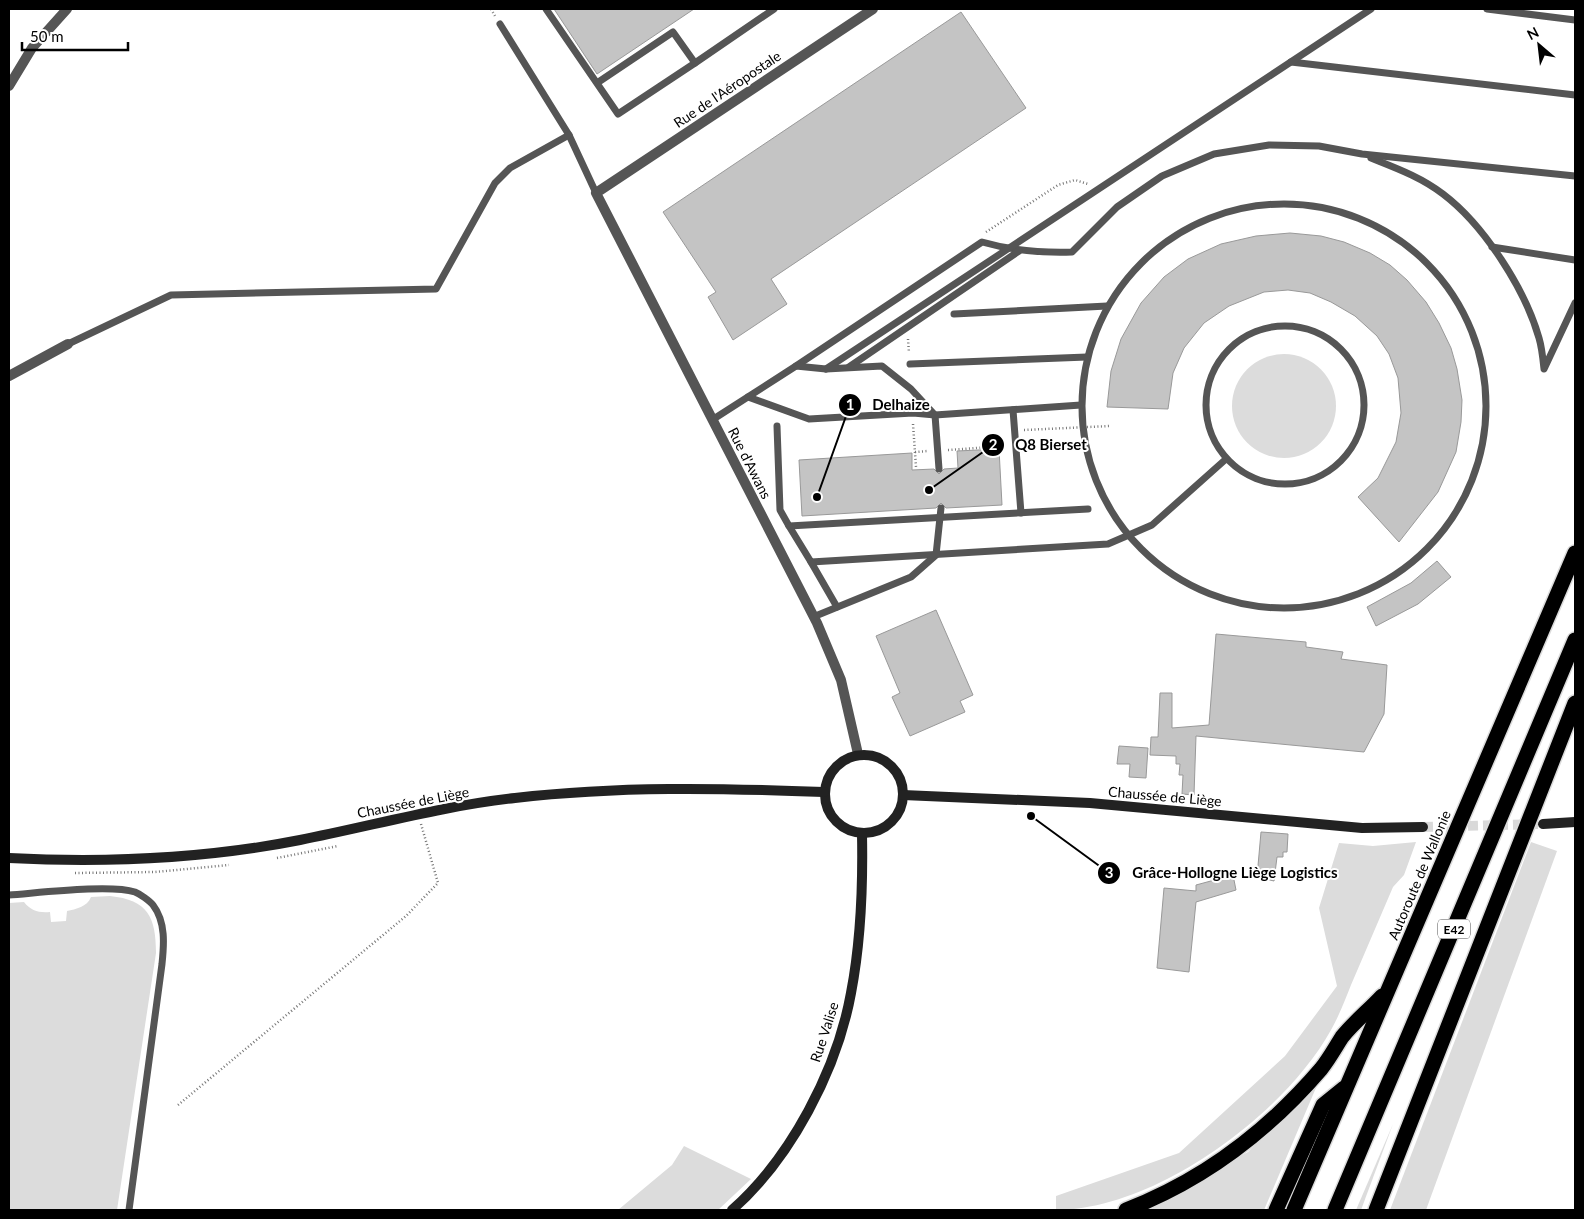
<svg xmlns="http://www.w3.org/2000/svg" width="1584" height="1219" viewBox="0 0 1584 1219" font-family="Lato,sans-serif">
	<rect width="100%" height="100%" fill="#fff"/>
	<g fill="#dcdcdc">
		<circle cx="1284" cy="406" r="52"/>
		<path d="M1416,842L1404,875L1393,887C1379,920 1365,952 1351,985C1345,1000 1339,1016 1331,1030C1284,1115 1155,1210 1056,1210V1196L1179,1153L1285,1056L1337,986L1319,908L1339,843L1373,846Z"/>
		<path d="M1531,842L1557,851L1426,1210H1390Z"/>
		<path d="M110,896C148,900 156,917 156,953L117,1210H9V903L24,902C31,911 39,913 50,912L51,922L66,921L67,911C76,909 87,907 91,897Z"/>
		<path d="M1321,1076L1264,1210H1139L1248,1152Z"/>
		<path d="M1393,1124L1361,1210H1356Z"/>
		<path d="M684,1146L751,1179L718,1210H618L672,1165Z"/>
	</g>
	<g fill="#c4c4c4" stroke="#999">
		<path d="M554,9H694L597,74Z"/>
		<path d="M961,12L1026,108L771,279L787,304L733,340L708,297L716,292L663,212Z"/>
		<path d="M1290,233L1321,236L1344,242L1370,253L1390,265L1407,280L1426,302L1439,323L1451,348L1457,369L1462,400L1461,422L1456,452L1438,492L1399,542L1358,497L1378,478L1396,442L1401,413L1398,378L1389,354L1377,336L1355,316L1331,302L1310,293L1288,290L1264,292L1229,306L1204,323L1184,348L1173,373L1168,409L1107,407L1111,371L1121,339L1141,303L1164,277L1188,259L1221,244L1256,236Z"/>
		<path d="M999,449L1002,505L946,508L941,503L936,508L802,516L799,460L912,453V470L934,469L939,474L944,469L958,468L957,451Z"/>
		<path d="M1437,561L1451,577L1418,604L1376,626L1367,607L1411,583Z"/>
		<path d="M936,610L973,695L960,701L965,712L910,736L892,697L900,693L876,636Z"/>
		<path d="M1216,634L1306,642V647L1343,652L1341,659L1387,665L1384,714L1364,752L1196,736L1194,795L1182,794L1183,775H1179L1180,764H1176V756L1150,755L1151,737H1158L1160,693H1172V728L1209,725Z"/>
		<path d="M1119,746L1148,748L1146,778L1129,777L1130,764H1117Z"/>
		<path d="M1261,832L1288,834L1287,852H1283V857H1277L1274,881L1257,877Z"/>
		<path d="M1233,875L1236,890L1196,902L1189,972L1157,968L1164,888L1196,891V885Z"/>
	</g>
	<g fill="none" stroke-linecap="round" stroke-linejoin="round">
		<path stroke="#d9d9d9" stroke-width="10" stroke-dasharray="10 5" stroke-linecap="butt" d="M1423,827L1543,824"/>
		<defs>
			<g id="highway">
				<path d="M1126,1210C1204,1180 1267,1132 1321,1069C1329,1059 1335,1048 1342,1037C1353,1023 1369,1010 1382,996"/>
				<path d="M1276,1210L1323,1105L1344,1088"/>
				<path d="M1294,1210L1575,553"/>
				<path d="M1335,1210L1575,640"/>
				<path d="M1376,1210L1575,703"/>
			</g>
		</defs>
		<use href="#highway" stroke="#dbdbdb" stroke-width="18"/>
		<g stroke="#777" stroke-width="2.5" stroke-dasharray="1 2.5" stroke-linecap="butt">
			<path d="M491,9L495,16"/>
			<path d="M986,232L1058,185L1075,180L1088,184"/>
			<path d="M908,339L909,353"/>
			<path d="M913,424L916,467"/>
			<path d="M1024,430L1110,426"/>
			<path d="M948,450L1005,446"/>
			<path d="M915,452L928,451"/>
			<path d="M277,858L338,846"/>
			<path d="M75,873L155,872L229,865"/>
			<path d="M178,1105L406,916L438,883L421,824"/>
		</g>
		<g stroke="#555" stroke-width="7">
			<path d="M546,9L618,114L695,63L673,32L597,83"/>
			<path d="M1487,9L1575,20"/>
			<path d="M500,24L569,135L596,193"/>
			<path d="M1291,62L1575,95"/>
			<path d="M695,63L774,9"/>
			<path d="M1371,158C1396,168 1421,177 1443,194C1484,225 1525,289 1539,338C1542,348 1543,359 1544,369L1575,303"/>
			<circle cx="1284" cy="406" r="202"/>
			<path d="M1492,247L1575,260"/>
			<path d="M954,314L1107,306"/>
			<circle cx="1285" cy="405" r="79"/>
			<path d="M68,344L171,295L436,289L495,183L510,168L569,135"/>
			<path d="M910,364L1087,357"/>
			<path d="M796,366L982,242C1013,251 1040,253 1072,252L1117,207L1162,176L1214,154L1269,145L1319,146L1362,154L1575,176"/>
			<path d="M849,367L1019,251"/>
			<path d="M826,369L1371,9"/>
			<path d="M748,397L809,419L913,413L935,415L1081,405"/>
			<path d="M1013,410L1021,513"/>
			<path d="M712,420L796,366L826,369L882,366L911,389L935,415L939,469"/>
			<path d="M777,426L780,510L789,526L1088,509"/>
			<path d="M789,526L811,562L1108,544L1152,525L1226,459"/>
			<path d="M811,562L837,607"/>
			<path d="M813,617L911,577L936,555L941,508"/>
			<path d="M9,895C38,893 110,884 135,892C140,894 150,901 153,905C166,922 164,945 162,964L129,1210"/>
		</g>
		<g stroke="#555" stroke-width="10">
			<path d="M9,86L32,48L67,9"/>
			<path d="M9,376L68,344"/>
			<path d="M858,754L841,680L817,623L596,193L873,9"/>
		</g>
		<g stroke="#222" stroke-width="10">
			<circle cx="864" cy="794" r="39"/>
			<path d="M903,795L1090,803L1362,828L1423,827"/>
			<path d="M1543,824L1575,822"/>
			<path d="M9,858C107,863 204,859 300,840C372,826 442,806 515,798C618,786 720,788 824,792"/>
			<path d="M732,1210C791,1158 837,1070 851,993C861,941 863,886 862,834"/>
		</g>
		<use href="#highway" stroke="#000" stroke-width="15"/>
	</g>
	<g text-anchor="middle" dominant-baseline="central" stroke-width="4" stroke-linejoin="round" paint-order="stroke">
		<rect fill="#fff" stroke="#4c4c4c" stroke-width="1" x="1438" y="919.5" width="32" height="19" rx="4"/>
		<g font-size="12" font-weight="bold" fill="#000">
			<text x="1454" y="929">E42</text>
		</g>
		<g font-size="14" fill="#000" stroke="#fff">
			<text transform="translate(727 89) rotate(-34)">Rue de l'Aéropostale</text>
			<text transform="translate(750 463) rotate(63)">Rue d'Awans</text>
			<text transform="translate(1165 796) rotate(5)">Chaussée de Liège</text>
			<text transform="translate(413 802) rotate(-11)">Chaussée de Liège</text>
			<text transform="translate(1419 875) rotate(-67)">Autoroute de Wallonie</text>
			<text transform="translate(824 1032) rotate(-72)">Rue Valise</text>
		</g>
	</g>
	<path fill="none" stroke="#000" stroke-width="2" d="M817 497L850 405M929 490L993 445M1031 816L1109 873"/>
	<g fill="#000" stroke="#fff" stroke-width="2">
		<circle cx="817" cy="497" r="5"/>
		<circle cx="929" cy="490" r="5"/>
		<circle cx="1031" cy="816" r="5"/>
		<circle cx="850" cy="405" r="12"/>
		<circle cx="993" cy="445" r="12"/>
		<circle cx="1109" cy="873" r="12"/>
	</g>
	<g font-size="15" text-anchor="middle" font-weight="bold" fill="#fff">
		<text x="850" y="410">1</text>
		<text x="993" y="450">2</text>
		<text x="1109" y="878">3</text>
	</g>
	<g font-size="15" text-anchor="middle" font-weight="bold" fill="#000" stroke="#fff" stroke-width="4" stroke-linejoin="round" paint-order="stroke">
		<text x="901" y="410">Delhaize</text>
		<text x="1051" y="450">Q8 Bierset</text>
		<text x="1235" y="878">Grâce-Hollogne Liège Logistics</text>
	</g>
	<rect width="1584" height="1219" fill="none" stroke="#000000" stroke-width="20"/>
	<g transform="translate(1539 45) rotate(332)" stroke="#ffffff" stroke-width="4" paint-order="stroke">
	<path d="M0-4L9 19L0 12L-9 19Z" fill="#000000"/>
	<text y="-8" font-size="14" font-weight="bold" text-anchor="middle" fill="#000000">N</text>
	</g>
	<path d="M22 42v8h106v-8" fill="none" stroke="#000000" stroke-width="2.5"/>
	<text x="30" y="42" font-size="15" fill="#000000" stroke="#ffffff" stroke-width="4" paint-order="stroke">50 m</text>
</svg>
